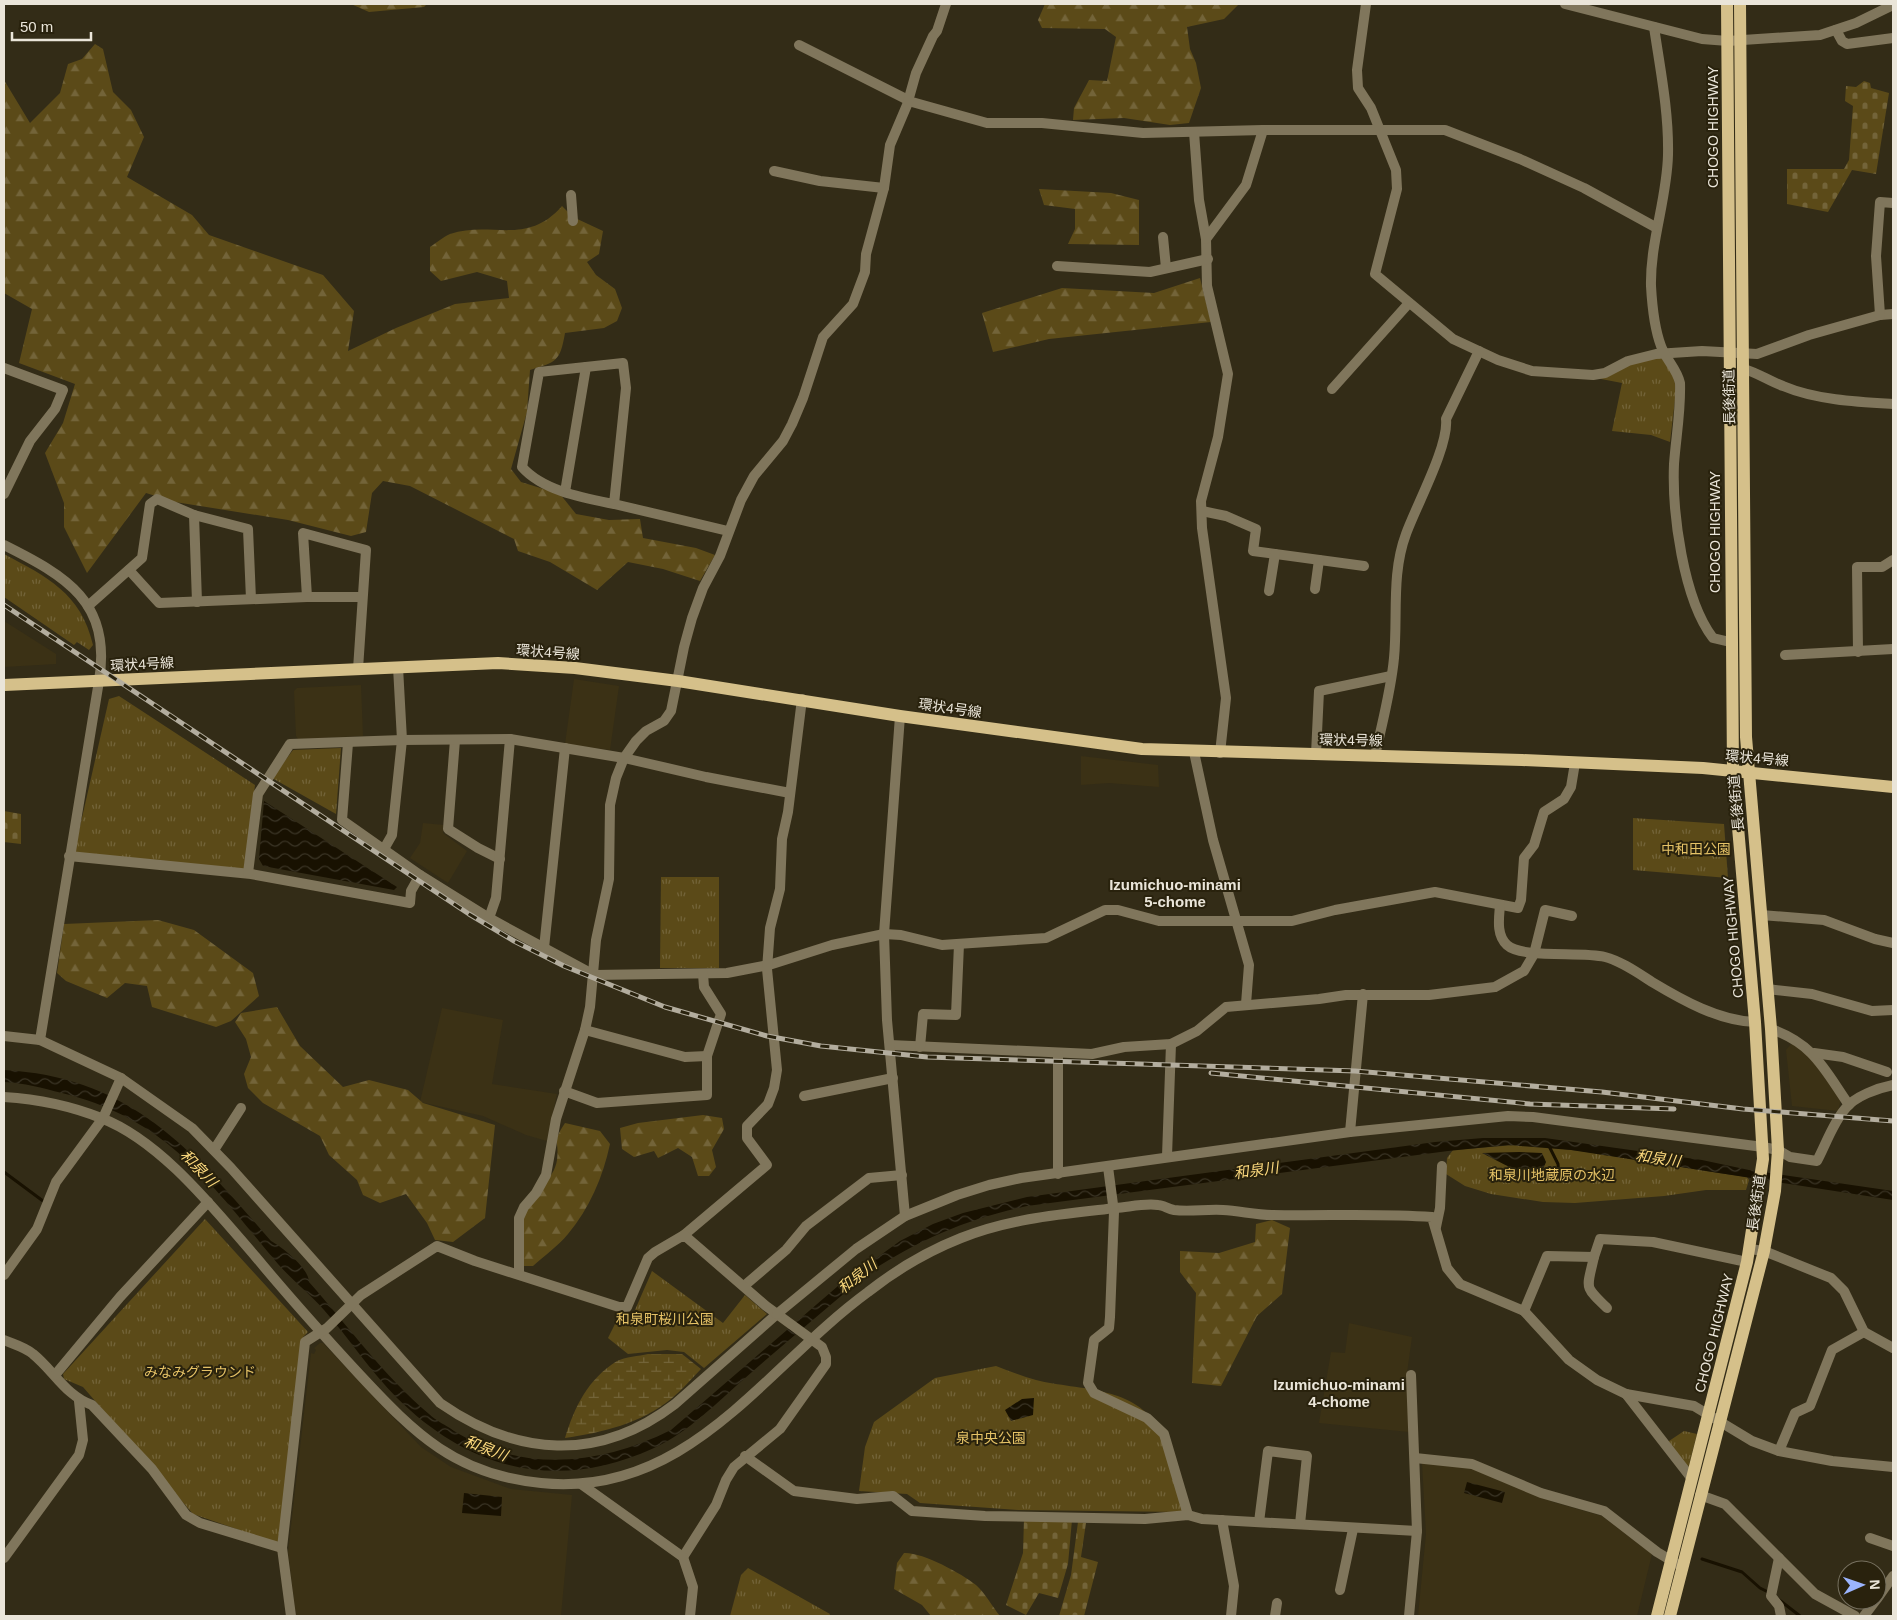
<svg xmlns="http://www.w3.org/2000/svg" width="1897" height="1620" viewBox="0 0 1897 1620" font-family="Arial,'Noto Sans JP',sans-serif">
	<defs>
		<pattern id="grass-tufts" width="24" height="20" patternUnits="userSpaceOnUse" patternTransform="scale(1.25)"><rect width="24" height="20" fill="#5b4a18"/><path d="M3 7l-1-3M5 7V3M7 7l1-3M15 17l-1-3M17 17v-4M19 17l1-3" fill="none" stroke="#736439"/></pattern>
		<pattern id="forest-firs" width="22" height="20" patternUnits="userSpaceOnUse" patternTransform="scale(1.25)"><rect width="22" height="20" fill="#5b4a18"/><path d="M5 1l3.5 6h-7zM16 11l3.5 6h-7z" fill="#736439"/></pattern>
		<pattern id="wetland-marsh" width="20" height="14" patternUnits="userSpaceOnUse" patternTransform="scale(1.25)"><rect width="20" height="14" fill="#5b4a18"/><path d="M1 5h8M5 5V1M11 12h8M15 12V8" fill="none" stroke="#736439"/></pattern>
		<pattern id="cemetery-stones" width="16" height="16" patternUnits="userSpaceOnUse" patternTransform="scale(1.25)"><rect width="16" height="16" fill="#5b4a18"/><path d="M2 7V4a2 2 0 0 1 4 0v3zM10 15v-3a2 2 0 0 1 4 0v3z" fill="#736439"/></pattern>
		<pattern id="water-waves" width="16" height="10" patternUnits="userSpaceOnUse" patternTransform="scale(1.25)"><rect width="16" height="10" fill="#181101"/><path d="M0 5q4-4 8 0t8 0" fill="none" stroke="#3a3425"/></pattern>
	</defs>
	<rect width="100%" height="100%" fill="#332c17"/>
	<g fill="#3b3115">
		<path d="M4,621L56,654V664L4,667Z"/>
		<path d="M574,679L619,686L610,750L565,744Z"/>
		<path d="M361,685L363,736L298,739L296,736L294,691L297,688Z"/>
		<path d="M1081,756L1158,765L1159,787L1109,783L1081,785Z"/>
		<path d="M423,823L444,825L443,833L467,851L448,883L410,858L420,843Z"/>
		<path d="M442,1008L503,1020L492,1084L557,1094L547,1141L526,1135L483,1116L420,1102Z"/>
		<path d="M1793,1042L1810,1057L1841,1099L1838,1111L1792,1106L1786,1050Z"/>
		<path d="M1349,1323L1412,1337L1407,1373L1409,1432L1319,1423L1331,1352L1345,1353Z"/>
		<path d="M320,1343H323L421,1447L451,1467L511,1489L572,1495L561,1616H296L288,1552L311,1353L314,1354L316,1350L314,1348Z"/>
		<path d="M1422,1463L1470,1467L1553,1502L1602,1516L1652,1554L1637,1616H1418L1426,1534Z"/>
	</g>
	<g fill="url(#grass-tufts)">
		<path d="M1662,355L1674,377L1676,391L1670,442L1651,435L1612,431L1622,383L1596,378L1624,365Z"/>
		<path d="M4,554C47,577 81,593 93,645L89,650L77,642L74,645L4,597Z"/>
		<path d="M119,696L255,785L244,869L74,853L109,699Z"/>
		<path d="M341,748L336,814L272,778L293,750Z"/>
		<path d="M1633,818L1724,824L1728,878L1633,870Z"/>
		<path d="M661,877H719V968H660Z"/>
		<path d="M1515,1145C1593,1149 1670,1167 1747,1177L1749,1180L1746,1190H1706L1664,1196L1575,1203L1543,1202L1491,1194L1465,1186L1446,1174L1447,1158L1453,1150Z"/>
		<path d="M205,1219L308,1332L303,1337L281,1539L277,1543L193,1514L83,1387L64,1379L63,1374Z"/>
		<path d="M652,1271L723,1323L745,1295L767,1314L704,1368L684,1352L667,1350L628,1354L608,1338L616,1322L628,1326Z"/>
		<path d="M996,1366C1009,1371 1022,1376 1036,1380C1080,1391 1136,1385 1160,1431C1170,1450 1177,1490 1183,1512L1018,1510L920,1503L907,1494L859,1491L865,1447L874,1422L935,1378Z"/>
		<path d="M1684,1431L1697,1434L1688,1469L1666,1443Z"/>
		<path d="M748,1568L830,1614L829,1616H730L741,1575Z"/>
	</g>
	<g fill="url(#forest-firs)">
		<path d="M351,4H427L424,7L369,12Z"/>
		<path d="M1045,4H1239L1224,19L1187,27L1190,49L1196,63L1201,88L1189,123L1170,125L1124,118L1073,120L1074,108L1089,80L1107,81L1116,37L1105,29L1042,28L1038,20Z"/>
		<path d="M95,44L103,49L113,92L131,110L144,137L127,177L192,215L209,235L323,275L354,311L348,351L396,328L455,304L509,298L507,281L477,272L441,281L430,271V247C436,243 443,237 450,234C491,220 526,247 562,206L573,217L603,231L599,254L587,262L596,275L615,289L622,308L617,321L604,328L565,333C560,361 557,362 530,370L527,412L511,469L521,482L560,494L576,514L609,520L640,519L643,538L696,548L715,555L700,581L663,569L628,562L597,590L550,562L518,551L514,539L410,486L383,481L372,493L366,532L351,536L288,520L175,502L146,493L87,573L64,527V503L45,453L63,423L75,384L19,363L32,309L4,293V80L30,123L60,93L68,64L82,59Z"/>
		<path d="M1039,189L1111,193L1139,200V245L1068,244L1075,229V209L1044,205Z"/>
		<path d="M1200,278L1211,322L1049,339L993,352L982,313L1062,288L1154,293Z"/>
		<path d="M158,920L194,930L253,973L259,996L231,1021L216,1027L152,1007L147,986L125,983L107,998L66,981L57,973L64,924Z"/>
		<path d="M277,1007L300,1046L343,1087L369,1080L408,1090L423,1103L495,1125L485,1218L453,1242L435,1240L427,1223L406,1194L380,1203L363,1195L357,1180L329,1155L320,1136L263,1103L248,1088L244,1074L251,1057L246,1039L235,1022L241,1013Z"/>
		<path d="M703,1115L722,1118L724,1129L712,1150L716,1167L709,1176H698L692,1157L678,1148L658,1158L654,1151L634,1157L622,1149L620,1128L638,1123Z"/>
		<path d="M565,1123L600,1131L610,1144C603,1177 589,1209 568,1234C558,1246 544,1256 533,1266H523C522,1247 519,1227 527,1209C534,1191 554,1180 557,1160C560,1140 551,1144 565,1123Z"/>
		<path d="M1272,1220L1290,1228L1282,1294L1257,1316L1221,1386L1192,1383L1196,1293L1180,1272V1251L1219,1253L1255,1242L1256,1224Z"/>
		<path d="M904,1553C922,1552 961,1573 976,1585C985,1593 992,1606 1000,1616H931L922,1605L894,1589L897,1563Z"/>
	</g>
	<path fill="url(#wetland-marsh)" d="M648,1354H682L701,1369C691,1379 682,1390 671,1399C642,1423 601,1433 565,1438C575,1406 588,1379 617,1361C625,1357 639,1356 648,1354Z"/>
	<g fill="url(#cemetery-stones)">
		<path d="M1864,81L1870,83L1871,88L1889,93L1876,174L1852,170L1828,212L1787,204V169H1844L1849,160L1853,106L1845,101L1846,86L1856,87Z"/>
		<path d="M4,811L21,814V844L4,842Z"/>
		<path d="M1024,1519L1072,1520L1068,1564L1058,1598L1039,1593L1026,1615L1006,1605L1023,1553Z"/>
		<path d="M1078,1522L1086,1523L1081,1557L1098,1562L1084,1616H1059L1071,1575Z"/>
	</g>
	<g fill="url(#water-waves)">
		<path d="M264,801L397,887L394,890L263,866L259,859Z"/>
		<path d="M4,1070C132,1077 193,1151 271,1241C282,1247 309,1268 309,1282C348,1326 384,1376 429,1414C436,1421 446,1425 454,1431C524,1474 600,1465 671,1430L838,1286L900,1241L933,1224L963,1213L1027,1197L1435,1142L1483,1138H1545L1702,1160L1749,1170L1893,1191V1200L1571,1150L1508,1145L1448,1151L1027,1206C967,1219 920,1239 868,1273C827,1308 785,1343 744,1379C716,1403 689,1432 654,1448C558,1492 471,1471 397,1398C370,1371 349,1338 324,1310C310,1294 292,1280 278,1264C212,1185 168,1119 62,1093C42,1088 24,1083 4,1082Z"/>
		<path d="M1519,1152L1542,1153L1546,1162L1542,1172L1515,1170L1482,1153Z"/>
		<path d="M1034,1398L1033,1415L1011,1421L1005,1410L1022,1399Z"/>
		<path d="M1467,1482L1505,1492L1502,1503L1464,1493Z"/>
		<path d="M464,1493L502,1497L501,1516L462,1513Z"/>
	</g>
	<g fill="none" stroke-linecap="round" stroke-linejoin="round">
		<g stroke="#181101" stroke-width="3">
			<path d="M1549,1146L1558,1164L1559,1178"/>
			<path d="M4,1172L43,1201"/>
			<path d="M1702,1559L1742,1572L1760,1588L1770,1593"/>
			<path d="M1777,1598L1800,1616"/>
		</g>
		<g stroke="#80765c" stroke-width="10">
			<path d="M1366,4L1357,70L1358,88L1371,108L1396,170L1397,189L1375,274L1453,339L1498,360L1532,371L1593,375L1605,373L1628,361L1656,354L1702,351L1757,354L1809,335L1880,315L1893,314"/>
			<path d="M1654,27C1660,68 1669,112 1668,155C1667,199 1650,242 1651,286C1652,304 1655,330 1661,346C1666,360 1677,369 1680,383C1681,410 1676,437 1674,464C1672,512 1683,599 1713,638L1730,642"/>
			<path d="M1836,30L1842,41L1847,44L1893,38"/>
			<path d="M799,45L912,102L987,123H1042L1143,133L1263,130H1445L1520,159L1584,188L1657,228"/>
			<path d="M1194,132L1199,200L1206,239L1207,286L1228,374L1218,437L1201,501L1202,528L1226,698L1220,753"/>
			<path d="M774,171L820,181L884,188"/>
			<path d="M571,195L573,221"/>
			<path d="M1163,237L1166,268"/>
			<path d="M1206,239L1246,185L1263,130"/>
			<path d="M1057,266L1150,272L1208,259"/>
			<path d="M1880,315L1876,256L1880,202L1893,203"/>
			<path d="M4,368L63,390L55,409L30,441L4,494"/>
			<path d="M1744,369C1758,373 1769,381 1783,386C1816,400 1858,402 1893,404"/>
			<path d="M1332,389L1409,303"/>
			<path d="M565,492L586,367"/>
			<path d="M614,504C584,498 543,491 522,467L539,372L623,363L626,388L614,504L728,531"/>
			<path d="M1202,511L1226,516L1256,529L1253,551L1364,566"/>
			<path d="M194,515L197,602"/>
			<path d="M129,570L159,603L307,597H362"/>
			<path d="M1315,589L1319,560"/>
			<path d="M1269,591L1275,554"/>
			<path d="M307,597L303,533L366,550L358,669"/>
			<path d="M88,606L142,558L150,504L157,499L194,515L248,529L251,599"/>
			<path d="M1858,652L1857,567H1882L1893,560"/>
			<path d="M1785,655L1893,649"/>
			<path d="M455,740L448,829L478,848L500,859"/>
			<path d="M348,743L342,820L420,875L489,918L594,975L727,973L769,965L832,945L884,934L901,935L942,945L1046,938L1105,910H1118L1159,921H1292L1335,910L1435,892L1518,908L1521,900L1524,858L1534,845L1544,812L1564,799L1571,787L1575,763"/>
			<path d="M1194,752L1213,840L1249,965L1246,1004"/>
			<path d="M1316,754L1319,691L1391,676"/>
			<path d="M1375,756C1382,723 1391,691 1394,658C1398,617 1391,574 1406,534C1416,506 1449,446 1446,419L1479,351"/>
			<path d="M384,849L392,835L402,740L398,667"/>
			<path d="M69,856L251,874L410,903L411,891L420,875"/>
			<path d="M248,873L258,794L290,744L402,740L510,739L624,758L706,777L790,793"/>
			<path d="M1500,905C1499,918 1496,935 1507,945C1522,959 1581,951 1605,957C1621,961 1638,973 1652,982C1682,1000 1719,1021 1755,1022"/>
			<path d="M1761,915L1824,920L1875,939L1893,943"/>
			<path d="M489,918L496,898L510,739"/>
			<path d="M544,948L565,748"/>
			<path d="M703,974L704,987L721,1014L707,1056"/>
			<path d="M1767,989L1812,994L1872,1011L1893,1010"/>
			<path d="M1771,1029C1814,1044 1824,1069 1849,1105"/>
			<path d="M4,1036L40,1040L121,1078L192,1128L231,1168L440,1403C516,1456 598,1463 675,1404L777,1314"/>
			<path d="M40,1040L99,681"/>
			<path d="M890,1045L1092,1054L1124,1047L1171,1044L1197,1031L1226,1007L1319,999L1346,995H1429L1495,987L1524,971L1534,954L1545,910L1572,916"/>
			<path d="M920,1047L923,1014L956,1015L959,944"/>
			<path d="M1814,1053L1843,1057L1887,1072"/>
			<path d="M564,1091L597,1103L707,1095V1056L685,1057L585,1030"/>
			<path d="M804,1096L893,1078"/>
			<path d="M4,1097C36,1099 71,1106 101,1118C161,1141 214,1209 255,1256C289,1297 324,1336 360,1375C415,1434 456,1475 541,1483C688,1498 763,1369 868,1292C896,1270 928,1251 961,1238C1011,1218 1064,1214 1116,1208C1129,1207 1145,1203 1158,1205C1163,1205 1168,1209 1174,1210C1189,1212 1207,1209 1223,1210C1240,1211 1257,1215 1273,1215C1326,1216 1379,1213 1432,1217L1447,1268L1460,1284L1524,1311L1569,1360L1597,1380L1626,1394L1694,1406L1752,1441L1779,1451L1832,1461L1893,1467"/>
			<path d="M1350,1132L1363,994"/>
			<path d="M1763,1147L1778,1150L1790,1157L1817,1161C1826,1144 1833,1123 1845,1109C1855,1096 1878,1088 1893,1085"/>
			<path d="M214,1150L241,1108"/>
			<path d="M1167,1156L1171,1044"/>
			<path d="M1108,1167L1114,1212L1110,1317L1109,1328L1094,1340L1088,1383L1094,1393L1147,1418L1164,1434L1188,1515"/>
			<path d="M1058,1174V1054"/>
			<path d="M1436,1227L1440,1208L1442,1166"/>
			<path d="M684,1235L767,1165L747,1138V1126L768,1104L774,1088L777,1070L767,969L770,928L780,889L782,839L788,812L802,699"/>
			<path d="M1594,1257C1587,1289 1583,1285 1607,1308"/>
			<path d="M519,1274V1218L524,1207L536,1193L546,1175L556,1119L585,1030L590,1007L596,940L609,879L610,805L616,778L624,758L636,741L646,731L664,721L671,711L684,647L692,618L703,588L720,556L741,500L754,476L783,441L792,424L803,398L823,337L853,304L865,272L866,254L884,188L890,145L907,105L916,73L933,36L937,31L946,4"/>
			<path d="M4,1275L37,1229L56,1182L103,1118L121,1078"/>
			<path d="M744,1286L786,1250L806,1226L869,1178L902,1175"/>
			<path d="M1524,1311L1547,1256L1594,1257L1600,1239L1653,1242L1747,1262"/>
			<path d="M4,1340C13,1344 25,1347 33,1354C54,1371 66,1396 92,1405L152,1469L186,1515L200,1523L282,1548"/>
			<path d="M55,1375L120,1297L208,1202"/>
			<path d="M1626,1394L1692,1479"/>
			<path d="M1779,1451L1795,1413L1810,1406L1832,1350L1864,1332"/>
			<path d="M745,1456L794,1491L857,1499L893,1496L912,1511L985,1516L1145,1519L1188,1515L1202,1519L1417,1531"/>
			<path d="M1415,1458L1472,1464L1541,1493L1604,1511L1657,1552L1677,1564"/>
			<path d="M1700,1495L1725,1504L1815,1594L1855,1616"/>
			<path d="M1222,1520L1234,1586L1231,1616"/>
			<path d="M1259,1522L1268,1451L1307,1456L1300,1524"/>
			<path d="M1870,1538L1893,1546"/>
			<path d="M4,1558L79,1455L83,1440L79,1401"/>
			<path d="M1779,1558L1771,1596L1779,1606L1781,1616"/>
			<path d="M1340,1590L1353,1529"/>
			<path d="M1877,1599L1893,1576"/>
			<path d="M291,1616L282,1548L305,1342L327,1328L361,1295L437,1246L475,1261L619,1307H627L648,1258L655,1252L684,1235L766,1306L822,1347L826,1357V1364L780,1429L734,1467L726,1480L716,1505L683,1557"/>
			<path d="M1275,1616L1277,1603"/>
			<path d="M1409,1616L1417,1531L1411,1375"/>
			<path d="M1864,1616L1876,1600"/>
		</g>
		<g stroke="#80765c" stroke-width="10">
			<path d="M1565,4L1702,39L1728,41L1820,35L1856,23L1893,5"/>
			<path d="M4,545C66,576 112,602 99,681"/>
			<path d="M900,716L884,934L887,1020L905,1216"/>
			<path d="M1750,1249L1764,1251L1831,1278L1844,1291L1864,1332L1893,1348"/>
			<path d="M777,1314L856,1249L905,1216L957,1195L989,1185L1021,1178L1350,1132L1508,1116L1533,1117L1763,1147"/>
			<path d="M581,1484L683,1557L693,1587L690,1616"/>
		</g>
		<g stroke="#d5c08a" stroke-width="12">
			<path d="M4,685L498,663L575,668L678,681L900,716L1142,749L1522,760L1703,768L1893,787"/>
			<path d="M1657,1616L1747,1262L1763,1159L1755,1022L1733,770L1727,4"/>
			<path d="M1670,1616L1764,1251L1775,1191L1778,1150L1771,1029L1746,737L1740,4"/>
		</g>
		<defs>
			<g id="rail">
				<path d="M4,605L469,914L514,941L564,966L665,1007L767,1036L821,1046L927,1057L1355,1071L1602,1092L1743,1109L1893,1121"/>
				<path d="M1211,1073L1530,1104L1674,1109"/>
			</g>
		</defs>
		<use href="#rail" stroke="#b3ad9e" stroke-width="5"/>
		<use href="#rail" stroke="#29220d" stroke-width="3" stroke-dasharray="9" stroke-linecap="butt"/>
	</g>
	<g text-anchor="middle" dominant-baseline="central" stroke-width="4" stroke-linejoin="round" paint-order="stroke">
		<g font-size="14" fill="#eae5d9" stroke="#29220d">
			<text transform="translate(1713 127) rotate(-90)">CHOGO HIGHWAY</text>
			<text transform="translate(1729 397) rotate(-91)">長後街道</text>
			<text transform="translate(1715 532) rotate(-90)">CHOGO HIGHWAY</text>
			<text transform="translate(548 652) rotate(4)">環状4号線</text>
			<text transform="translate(142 664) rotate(-3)">環状4号線</text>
			<text transform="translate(950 708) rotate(8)">環状4号線</text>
			<text transform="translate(1351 740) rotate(1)">環状4号線</text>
			<text transform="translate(1757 758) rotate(5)">環状4号線</text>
			<text transform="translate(1736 803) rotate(-95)">長後街道</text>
			<text transform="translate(1733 937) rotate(-95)">CHOGO HIGHWAY</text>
			<text transform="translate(1756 1203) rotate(-82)">長後街道</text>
			<text transform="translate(1714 1333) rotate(-76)">CHOGO HIGHWAY</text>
		</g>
		<g font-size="14" fill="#e5c266" stroke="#29220d">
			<text x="1696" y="849">中和田公園</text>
			<text x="1552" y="1175">和泉川地蔵原の水辺</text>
			<text x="665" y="1319">和泉町桜川公園</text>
			<text x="200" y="1372">みなみグラウンド</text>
			<text x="991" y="1438">泉中央公園</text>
		</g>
		<g font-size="15" font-weight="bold" fill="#eae5d9" stroke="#29220d">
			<text x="1175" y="884">Izumichuo-minami<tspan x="1175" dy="17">5-chome</tspan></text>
			<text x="1339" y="1384">Izumichuo-minami<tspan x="1339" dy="17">4-chome</tspan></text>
		</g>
		<g font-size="15" font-style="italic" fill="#fdda7e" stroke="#29220d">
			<text transform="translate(1658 1158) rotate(8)">和泉川</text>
			<text transform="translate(199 1168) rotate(46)">和泉川</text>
			<text transform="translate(1256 1170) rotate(-8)">和泉川</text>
			<text transform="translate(857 1276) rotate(-38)">和泉川</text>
			<text transform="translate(486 1448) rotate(21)">和泉川</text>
		</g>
	</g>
	<rect width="1897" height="1620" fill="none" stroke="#eae5d9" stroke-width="10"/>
	<g transform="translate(1862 1585) rotate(88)"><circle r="24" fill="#29220d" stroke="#76705f"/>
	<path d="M0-4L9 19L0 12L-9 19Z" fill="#9bb4fd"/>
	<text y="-8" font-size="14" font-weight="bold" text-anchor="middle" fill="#eae5d9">N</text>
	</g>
	<path d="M12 32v8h79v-8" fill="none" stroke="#eae5d9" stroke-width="2.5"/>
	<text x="20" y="32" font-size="15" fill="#eae5d9" stroke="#29220d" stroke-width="4" paint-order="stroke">50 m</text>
</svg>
